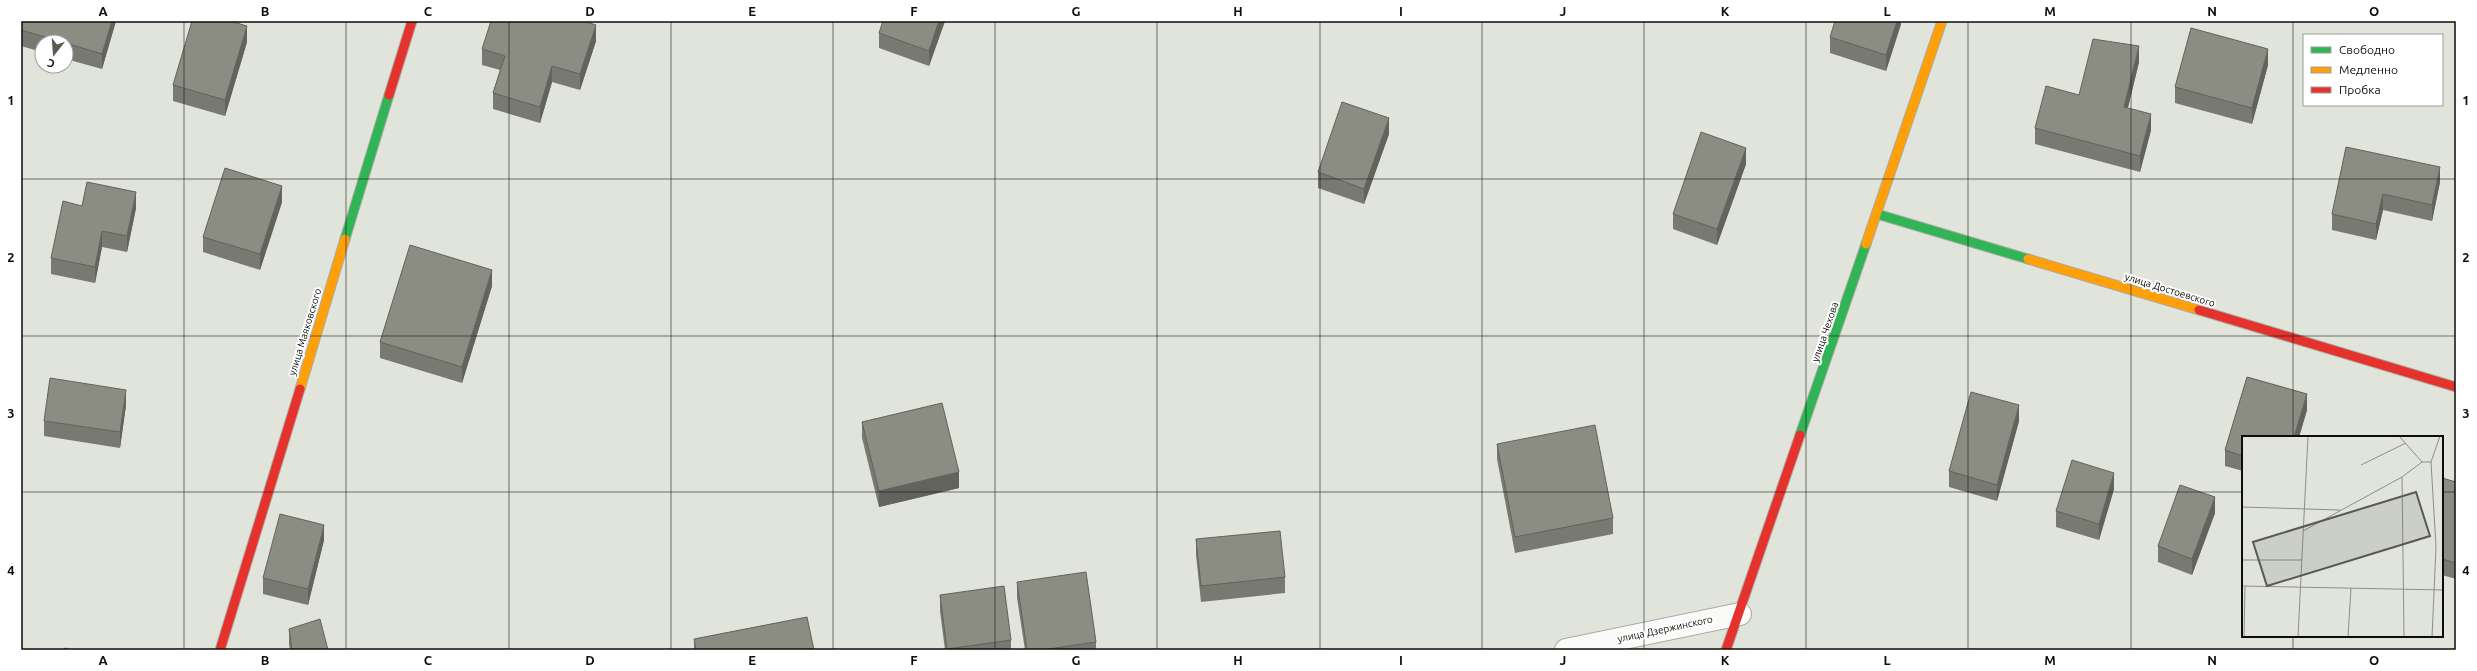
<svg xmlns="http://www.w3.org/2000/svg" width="2477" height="671" viewBox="0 0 2477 671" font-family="Ubuntu,sans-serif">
	<rect width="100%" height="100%" fill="#e1e4da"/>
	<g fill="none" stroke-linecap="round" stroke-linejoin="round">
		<defs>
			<path id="street" d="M1566,650L1740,614"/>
			<g id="fast">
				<path d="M1877,214L2028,259"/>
				<path d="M345,239L389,95"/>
				<path d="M1800,435L1866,244"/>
			</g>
			<g id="slow">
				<path d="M1866,244L1942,21"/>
				<path d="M2028,259L2199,310"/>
				<path d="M300,389L345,239"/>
			</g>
			<g id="jam">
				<path d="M389,95L412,21"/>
				<path d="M2199,310L2456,387"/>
				<path d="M220,650L300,389"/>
				<path d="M1726,650L1800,435"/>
			</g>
		</defs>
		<use href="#street" stroke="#abaca5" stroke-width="24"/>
		<use href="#fast" stroke="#abaca5" stroke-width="11"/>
		<use href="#slow" stroke="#abaca5" stroke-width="11"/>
		<use href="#jam" stroke="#abaca5" stroke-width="11"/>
		<use href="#street" stroke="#fafbf9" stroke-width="22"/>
		<use href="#fast" stroke="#30b455" stroke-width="9"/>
		<use href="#slow" stroke="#ff9f0a" stroke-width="9"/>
		<use href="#jam" stroke="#e5322d" stroke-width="9"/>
	</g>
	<g fill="#787971">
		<path d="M21,21H116L102,69L66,59V42H42V52L21,46Z"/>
		<path d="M945,21L929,66L879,48V33Z"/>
		<path d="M1901,21V24L1886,71L1830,53V37Z"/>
		<path d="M596,41L580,90L552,82L540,123L493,109V93L500,70L482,65V49Z"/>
		<path d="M247,42L225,116L173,101V85Z"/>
		<path d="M2139,62L2128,108L2151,130L2140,172L2035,144V128L2079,95Z"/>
		<path d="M2268,65L2252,124L2175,103V87Z"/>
		<path d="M1389,134L1364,204L1318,188V172Z"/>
		<path d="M2346,147L2440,182L2432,221L2383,210L2376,240L2332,230V214Z"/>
		<path d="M1746,164L1717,245L1673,229V214Z"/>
		<path d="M282,202L260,270L203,252V237Z"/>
		<path d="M82,206L136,208L127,252L102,247L95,283L51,274V258Z"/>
		<path d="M492,286L462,383L380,358V342Z"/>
		<path d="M2247,377L2307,394V410L2299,437H2243V471L2225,466V450Z"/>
		<path d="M126,405L120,448L44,436V421Z"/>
		<path d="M2019,421L1997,501L1949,487V471Z"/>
		<path d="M862,422L959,488L879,507L862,438Z"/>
		<path d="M1497,444L1613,518V534L1515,553L1497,459Z"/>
		<path d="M2442,478L2456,482V579L2442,575Z"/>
		<path d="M2114,489L2099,540L2056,527V511Z"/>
		<path d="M2215,513L2192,575L2158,562V546Z"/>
		<path d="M1196,539L1285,577V593L1201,602L1196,555Z"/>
		<path d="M324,540L308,605L263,594V578Z"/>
		<path d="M1017,582L1096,642V650H1025L1017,598Z"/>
		<path d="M940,595L1011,640V650H945L940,611Z"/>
		<path d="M289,629L328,650H290L289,645Z"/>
		<path d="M694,639L814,650H694Z"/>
	</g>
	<g fill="#61635c">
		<path d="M112,21H116L102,69V54Z"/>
		<path d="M939,21H945L929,66V51Z"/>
		<path d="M1897,21H1901V24L1886,71V55Z"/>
		<path d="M596,25V41L580,90V74Z"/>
		<path d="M247,26V42L225,116V100Z"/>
		<path d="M2139,46V62L2124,123V107Z"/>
		<path d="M2268,49V65L2252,124V108Z"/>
		<path d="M552,66V82L540,123V107Z"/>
		<path d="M2151,114V130L2140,172V156Z"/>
		<path d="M1389,118V134L1364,204V189Z"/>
		<path d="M1746,148V164L1717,245V229Z"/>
		<path d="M2440,167V182L2432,221V205Z"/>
		<path d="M282,186V202L260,270V254Z"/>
		<path d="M136,192V208L127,252V236Z"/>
		<path d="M2383,194V210L2376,240V224Z"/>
		<path d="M102,231V247L95,283V267Z"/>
		<path d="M492,270V286L462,383V367Z"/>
		<path d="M126,390V405L120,448V432Z"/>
		<path d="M2307,394V410L2299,437H2294Z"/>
		<path d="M2019,405V421L1997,501V485Z"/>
		<path d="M959,472V488L879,507V491Z"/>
		<path d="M2114,473V489L2099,540V524Z"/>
		<path d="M2215,497V513L2192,575V559Z"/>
		<path d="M324,525V540L308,605V589Z"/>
	</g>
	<g fill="#8b8d83" stroke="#61635c">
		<path d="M21,21H112L102,54L66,43V42H62L21,30Z"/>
		<path d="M192,21H230L247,26L225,100L173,85Z"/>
		<path d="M491,21H584L596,25L580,74L552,66L540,107L493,93L505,56L482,49Z"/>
		<path d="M883,21H939L929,51L879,33Z"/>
		<path d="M1835,21H1897L1886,55L1830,37Z"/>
		<path d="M2191,28L2268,49L2252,108L2175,87Z"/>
		<path d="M2093,39L2139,46L2124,107L2151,114L2140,156L2035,128L2046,86L2079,95Z"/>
		<path d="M1342,102L1389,118L1364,189L1318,172Z"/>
		<path d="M1701,132L1746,148L1717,229L1673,214Z"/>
		<path d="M2346,147L2440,167L2432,205L2383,194L2376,224L2332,214Z"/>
		<path d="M225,168L282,186L260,254L203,237Z"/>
		<path d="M87,182L136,192L127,236L102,231L95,267L51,258L63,201L82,206Z"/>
		<path d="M410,245L492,270L462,367L380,342Z"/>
		<path d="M2247,377L2307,394L2294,437H2243V456L2225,450Z"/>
		<path d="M50,378L126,390L120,432L44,421Z"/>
		<path d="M1971,392L2019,405L1997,485L1949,471Z"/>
		<path d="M942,403L959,472L879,491L862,422Z"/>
		<path d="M1595,425L1613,518L1515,537L1497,444Z"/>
		<path d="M2072,460L2114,473L2099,524L2056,511Z"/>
		<path d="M2442,478L2456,482V563L2442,559Z"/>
		<path d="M2180,485L2215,497L2192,559L2158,546Z"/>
		<path d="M280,514L324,525L308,589L263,578Z"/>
		<path d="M1280,531L1285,577L1201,586L1196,539Z"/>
		<path d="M1086,572L1096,642L1042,650H1027L1017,582Z"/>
		<path d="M1004,586L1011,640L947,649L940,595Z"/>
		<path d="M807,617L814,650H696L694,639Z"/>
		<path d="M320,619L328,650H292L289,629Z"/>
		<path d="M65,648L72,650H64Z"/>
	</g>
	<path fill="none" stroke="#0d0e08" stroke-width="1" stroke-opacity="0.55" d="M184,21V650M346,21V650M509,21V650M671,21V650M833,21V650M995,21V650M1157,21V650M1320,21V650M1482,21V650M1644,21V650M1806,21V650M1968,21V650M2131,21V650M2293,21V437M21,179H2456M21,336H2456M21,492H2243M2442,492H2456M2293,636V650"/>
	<g text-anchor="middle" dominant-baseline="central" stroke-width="4" stroke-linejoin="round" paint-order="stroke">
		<g font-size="10" fill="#0d0e08" stroke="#fff">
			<text transform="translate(2170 290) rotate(17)">улица Достоевского</text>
			<text transform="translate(305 332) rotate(-73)">улица Маяковского</text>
			<text transform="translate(1825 332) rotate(-71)">улица Чехова</text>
			<text transform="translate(1665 629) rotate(-12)">улица Дзержинского</text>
		</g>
	</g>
	<g transform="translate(2242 436)">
		<rect width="201" height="201" fill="#e1e4da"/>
		<path fill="none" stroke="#8c8e86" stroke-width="1" d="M157,0L180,26H189M119,29L164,7M160,41L162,201M0,71L98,74M61,95L160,41L180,26M0,124H60M0,150L201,154M2,201L3,151M56,201L66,0M106,201L109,152M190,201L194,111L189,26L198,0"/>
		<path fill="#575952" fill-opacity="0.15" stroke="#575952" stroke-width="2" d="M174,56L188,100L25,150L11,106Z"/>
		<rect width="201" height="201" fill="none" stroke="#0d0e08" stroke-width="2"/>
	</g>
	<rect width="2477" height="671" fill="none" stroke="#ffffff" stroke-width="44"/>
	<rect x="2303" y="34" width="140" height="72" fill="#ffffff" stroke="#9e9f9c"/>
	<rect x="2311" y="47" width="20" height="6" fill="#30b455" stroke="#9e9f9c"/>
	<text x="2339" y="54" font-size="12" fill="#0d0e08">Свободно</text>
	<rect x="2311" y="67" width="20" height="6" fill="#ff9f0a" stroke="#9e9f9c"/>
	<text x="2339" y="74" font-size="12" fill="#0d0e08">Медленно</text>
	<rect x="2311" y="87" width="20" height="6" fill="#e5322d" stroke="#9e9f9c"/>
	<text x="2339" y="94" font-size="12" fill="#0d0e08">Пробка</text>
	<g transform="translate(54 54) rotate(197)"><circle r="19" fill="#ffffff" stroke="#9e9f9c"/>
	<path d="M0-3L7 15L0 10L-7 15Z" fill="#575952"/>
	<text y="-6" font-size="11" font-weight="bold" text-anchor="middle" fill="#0d0e08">С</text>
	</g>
	<rect x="22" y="22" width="2433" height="627" fill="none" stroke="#0d0e08" stroke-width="1.5"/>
	<g font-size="13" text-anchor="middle" font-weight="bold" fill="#0d0e08">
		<text x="103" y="16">A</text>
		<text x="265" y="16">B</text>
		<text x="428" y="16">C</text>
		<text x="590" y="16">D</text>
		<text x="752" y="16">E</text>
		<text x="914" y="16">F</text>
		<text x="1076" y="16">G</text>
		<text x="1238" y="16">H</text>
		<text x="1401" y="16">I</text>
		<text x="1563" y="16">J</text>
		<text x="1725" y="16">K</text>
		<text x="1887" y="16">L</text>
		<text x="2050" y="16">M</text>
		<text x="2212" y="16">N</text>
		<text x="2374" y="16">O</text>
		<text x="11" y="105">1</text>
		<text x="2466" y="105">1</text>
		<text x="11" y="262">2</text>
		<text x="2466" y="262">2</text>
		<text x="11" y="418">3</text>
		<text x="2466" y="418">3</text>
		<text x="11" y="575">4</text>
		<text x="2466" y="575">4</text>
		<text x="103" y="665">A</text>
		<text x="265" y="665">B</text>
		<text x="428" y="665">C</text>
		<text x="590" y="665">D</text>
		<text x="752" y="665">E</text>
		<text x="914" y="665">F</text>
		<text x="1076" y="665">G</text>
		<text x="1238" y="665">H</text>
		<text x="1401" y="665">I</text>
		<text x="1563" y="665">J</text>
		<text x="1725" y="665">K</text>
		<text x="1887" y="665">L</text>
		<text x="2050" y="665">M</text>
		<text x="2212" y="665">N</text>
		<text x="2374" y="665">O</text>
	</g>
</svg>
